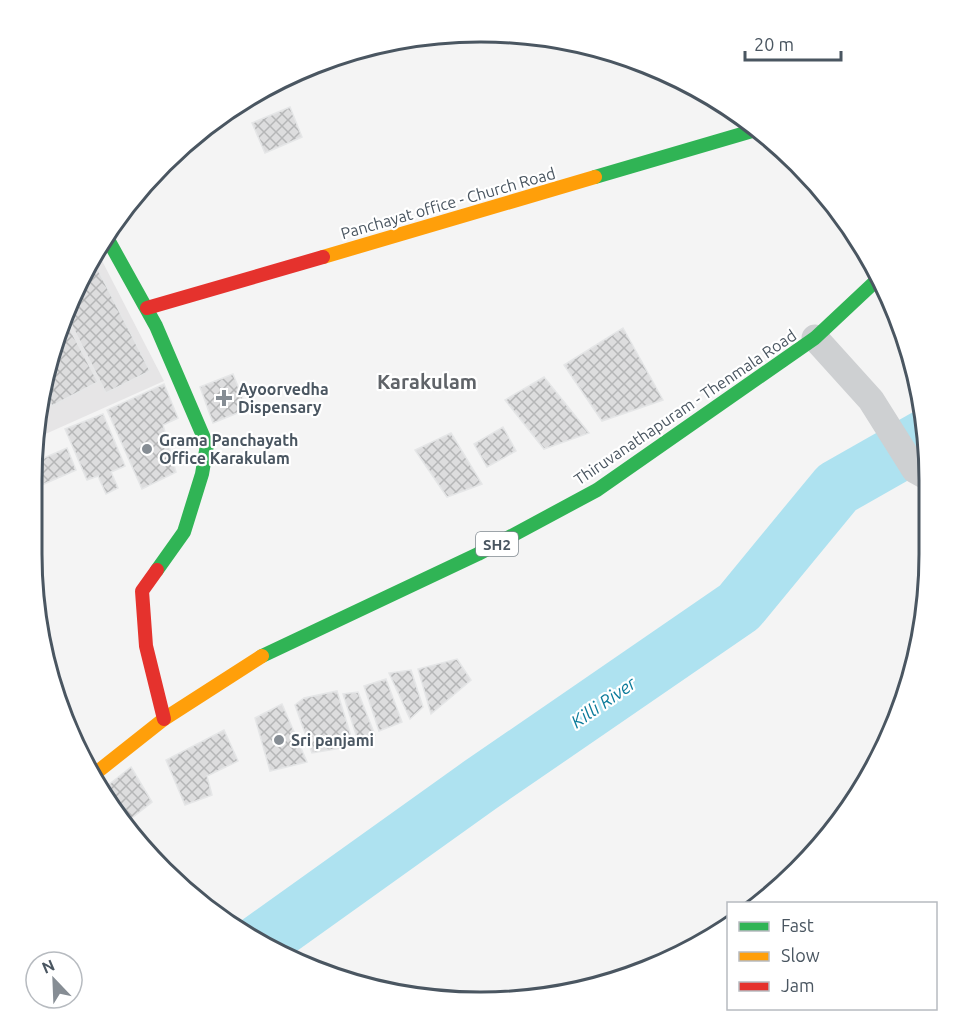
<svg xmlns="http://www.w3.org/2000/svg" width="961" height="1034" viewBox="0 0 961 1034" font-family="Ubuntu,sans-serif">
	<defs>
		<pattern id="building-cross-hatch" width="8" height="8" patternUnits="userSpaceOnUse" patternTransform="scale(1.5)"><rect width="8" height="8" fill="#ddddde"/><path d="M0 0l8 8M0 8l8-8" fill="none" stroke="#b5b6b7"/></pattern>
	</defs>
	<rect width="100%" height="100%" fill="#f4f4f4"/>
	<path fill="#e6e5e6" d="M97,251L164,381L41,436L47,365L78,282Z"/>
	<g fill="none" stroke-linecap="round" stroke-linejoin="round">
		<path stroke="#aee2f0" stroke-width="57" d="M259,943L480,785L739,607L837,488L925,438"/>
	</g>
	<g fill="url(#building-cross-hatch)" stroke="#e5e6e7" stroke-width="1.5">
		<path d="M290,107L302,137L265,153L252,123Z"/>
		<path d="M92,258L150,371L106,393L66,314L78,282Z"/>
		<path d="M64,318L98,382L52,406L45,392L47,365Z"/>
		<path d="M623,328L663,400L602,421L564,365Z"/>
		<path d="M233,374L247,409L213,423L200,387Z"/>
		<path d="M544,377L589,433L544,449L505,400Z"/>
		<path d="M164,384L178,418L163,425L176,472L142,489L107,410Z"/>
		<path d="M103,414L125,466L111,472L118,488L106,494L98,476L87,480L65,429Z"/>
		<path d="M503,427L516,451L487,467L474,444Z"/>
		<path d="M451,433L482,484L447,497L415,450Z"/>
		<path d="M67,448L76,470L37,487L39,460Z"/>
		<path d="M457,659L471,680L431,714L418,669Z"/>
		<path d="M411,670L423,707L410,719L389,673Z"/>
		<path d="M386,679L402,722L379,731L364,686Z"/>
		<path d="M337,691L354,746L312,753L295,705L304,698Z"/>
		<path d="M358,692L375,735L358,741L343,694Z"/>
		<path d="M282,704L307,762L270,771L255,718Z"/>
		<path d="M224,730L238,761L207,776L212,795L185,805L166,760Z"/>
		<path d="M131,767L152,802L123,825L102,790Z"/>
	</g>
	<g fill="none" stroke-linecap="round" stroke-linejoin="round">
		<path stroke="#ced0d2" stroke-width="27" d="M815,338L871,400L915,470L924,475"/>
		<g stroke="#30b455" stroke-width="14">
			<path d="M595,177L759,129"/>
			<path d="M106,236L156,326L207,445L202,474L184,532L157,570"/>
			<path d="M262,656L478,554L597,490L815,338L879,278"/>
		</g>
		<g stroke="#ff9f0a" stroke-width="14">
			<path d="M323,257L595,177"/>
			<path d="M92,776L164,719L262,656"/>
		</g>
		<g stroke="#e5322d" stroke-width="14">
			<path d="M147,308L323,257"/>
			<path d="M157,570L142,591L146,646L164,719"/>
		</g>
	</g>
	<g fill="#868d94" stroke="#fff" stroke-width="2">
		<path d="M221 389h6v6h6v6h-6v6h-6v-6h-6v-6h6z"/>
		<circle cx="147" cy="449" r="6"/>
		<circle cx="279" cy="740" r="6"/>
	</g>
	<g text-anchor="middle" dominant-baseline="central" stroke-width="4.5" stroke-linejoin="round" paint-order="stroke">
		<rect fill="#fff" stroke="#808990" stroke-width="1.5" x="476" y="532" width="42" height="24" rx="4.5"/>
		<g font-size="15" font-weight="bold" fill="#4a5661">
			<text x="497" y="544">SH2</text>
		</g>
		<g font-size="16" fill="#4a5661" stroke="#fff">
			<text transform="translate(448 203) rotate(-16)">Panchayat office - Church Road</text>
			<text transform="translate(685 407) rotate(-34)">Thiruvanathapuram - Thenmala Road</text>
		</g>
		<g font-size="16" font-weight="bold" fill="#4a5661" stroke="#fff" text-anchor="start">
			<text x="238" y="389">Ayoorvedha<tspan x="238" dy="18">Dispensary</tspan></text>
			<text x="159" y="440">Grama Panchayath<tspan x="159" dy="18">Office Karakulam</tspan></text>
			<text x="291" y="740">Sri panjami</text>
		</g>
		<g font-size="18" font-style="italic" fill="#0c7c9b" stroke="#fff">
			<text transform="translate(603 702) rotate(-35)">Killi River</text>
		</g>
		<g font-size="20" font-weight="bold" fill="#5f6368" stroke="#fff">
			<text x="427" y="381">Karakulam</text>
		</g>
	</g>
	<path d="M0 0H961V1034H0ZM480 42H481A438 438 0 0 1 919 480V554A438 438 0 0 1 481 992H480A438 438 0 0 1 42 554V480A438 438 0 0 1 480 42Z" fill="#fff" fill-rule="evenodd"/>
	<path fill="none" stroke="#4a5661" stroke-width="3" d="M480 42H481A438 438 0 0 1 919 480V554A438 438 0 0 1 481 992H480A438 438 0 0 1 42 554V480A438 438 0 0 1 480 42Z"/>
	<rect x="727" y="902" width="210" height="108" fill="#ffffff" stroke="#b7bbc0" stroke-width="1.5"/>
	<rect x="739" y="922" width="30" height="9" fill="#30b455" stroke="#b7bbc0" stroke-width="1.5"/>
	<text x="781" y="932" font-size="18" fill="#4a5661">Fast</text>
	<rect x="739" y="952" width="30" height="9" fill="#ff9f0a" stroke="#b7bbc0" stroke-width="1.5"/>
	<text x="781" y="962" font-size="18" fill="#4a5661">Slow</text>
	<rect x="739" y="982" width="30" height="9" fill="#e5322d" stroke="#b7bbc0" stroke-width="1.5"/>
	<text x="781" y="992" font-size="18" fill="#4a5661">Jam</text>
	<g transform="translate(54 980) rotate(337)"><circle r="28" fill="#ffffff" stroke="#b7bbc0" stroke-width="1.5"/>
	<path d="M0-4.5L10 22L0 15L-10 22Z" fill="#868d94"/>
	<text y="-9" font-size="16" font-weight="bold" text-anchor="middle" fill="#4a5661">N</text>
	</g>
	<path d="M745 51v9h96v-9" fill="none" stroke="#4a5661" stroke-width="3"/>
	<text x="754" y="51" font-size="18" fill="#4a5661" stroke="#ffffff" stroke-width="4.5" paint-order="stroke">20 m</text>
</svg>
